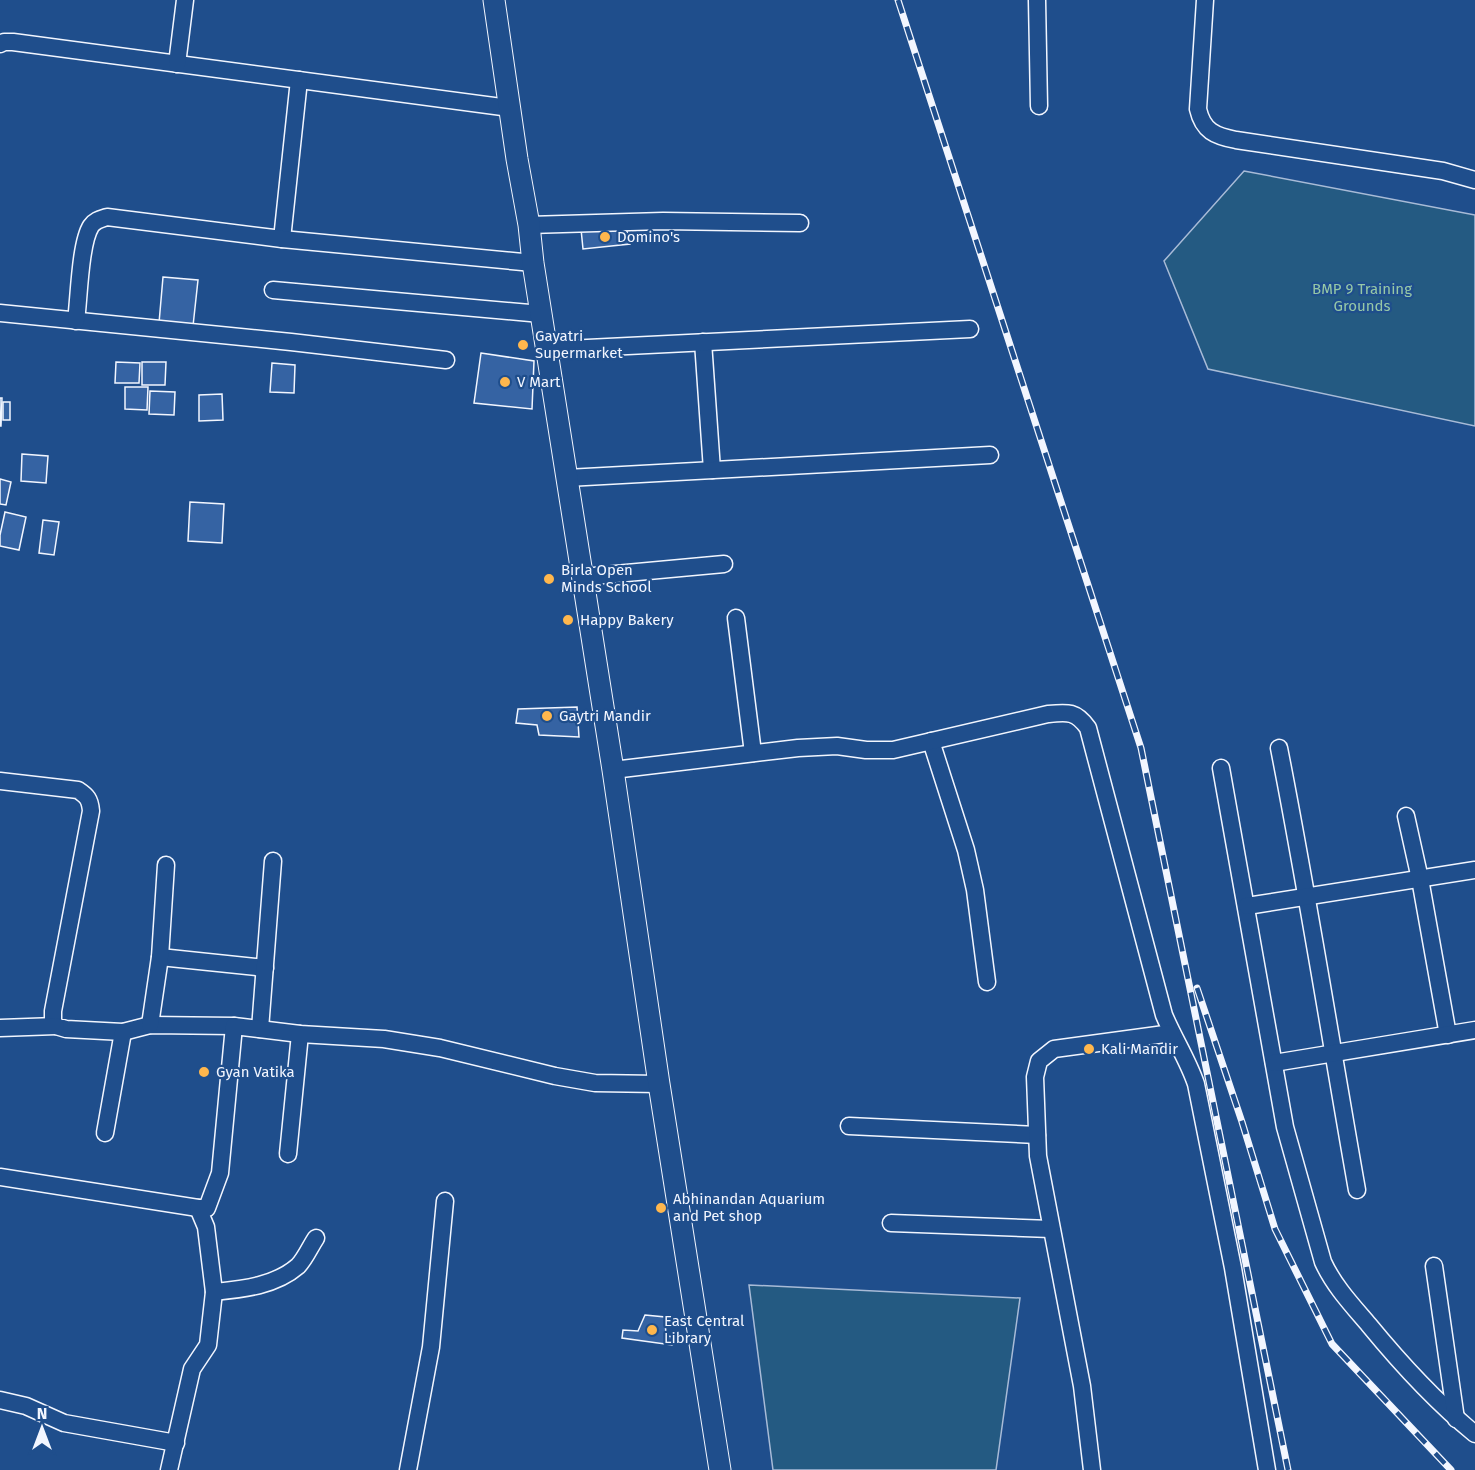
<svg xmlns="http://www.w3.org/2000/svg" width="1475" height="1470" viewBox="0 0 1475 1470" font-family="'Fira Sans',sans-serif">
	<rect width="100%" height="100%" fill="#1f4e8c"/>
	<g fill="#245a82" stroke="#a8bbd7" stroke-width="1.5">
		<path d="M1244,171L1475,215V426L1208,369L1164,261Z"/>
		<path d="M749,1285L1020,1298L996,1470H773Z"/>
	</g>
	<g fill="#3563a3" stroke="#f2f6ff" stroke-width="1.5">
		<path d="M626,227L630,244L583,249L581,229Z"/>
		<path d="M163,277L198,280L193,326L159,323Z"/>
		<path d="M481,353L534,361L532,409L474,403Z"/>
		<path d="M116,362L140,363L139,383H115Z"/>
		<path d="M142,362H166L165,385H142Z"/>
		<path d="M272,363L295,365L294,393L270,392Z"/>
		<path d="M125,387H148L147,410L125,409Z"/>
		<path d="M150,391L175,392L174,415L149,414Z"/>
		<path d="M222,394L223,420L199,421V395Z"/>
		<path d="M0,398H2L1,426H0Z"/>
		<rect x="3" y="402" width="7" height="18"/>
		<path d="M22,454L48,456L46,483L21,481Z"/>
		<path d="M0,479L11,482L6,505L0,504Z"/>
		<path d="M190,502L224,504L222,543L188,541Z"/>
		<path d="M5,512L26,517L19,550L0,546V535Z"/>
		<path d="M43,520L59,522L54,555L39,553Z"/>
		<path d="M577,707L579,737L539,735L537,725L516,723L518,709Z"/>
		<path d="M645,1315L665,1317L666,1336L675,1337L672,1345L622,1338L623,1330L638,1331Z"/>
	</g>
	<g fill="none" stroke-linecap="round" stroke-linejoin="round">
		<defs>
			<g id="minor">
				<path d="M1037,0L1039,106"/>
				<path d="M1205,0L1198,109C1203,131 1215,136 1236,140L1443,171L1475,180"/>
				<path d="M0,44L4,42H13L510,108"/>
				<path d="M177,64L185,0"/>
				<path d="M529,225L663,221L800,223"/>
				<path d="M282,239L299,80"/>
				<path d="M273,290L541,314"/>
				<path d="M0,313L291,342L446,360"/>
				<path d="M76,321C79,299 80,243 91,226C95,220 101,219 107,217L282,239L533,263"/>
				<path d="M703,342L712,470"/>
				<path d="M547,350L970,329"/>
				<path d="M567,478L990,455"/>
				<path d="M583,577L724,564"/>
				<path d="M736,618L753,753"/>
				<path d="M931,741L966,850L975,890L987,982"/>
				<path d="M1279,748C1308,895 1331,1043 1357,1190"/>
				<path d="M1221,768L1285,1127L1323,1262C1334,1286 1352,1305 1369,1325C1401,1364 1436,1402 1475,1434"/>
				<path d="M613,770L798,748L837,746L866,750H893L1048,714C1068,712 1076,711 1088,728L1164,1015C1174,1039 1188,1060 1196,1084L1233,1268L1267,1470"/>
				<path d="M0,781L78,790C87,796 90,799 91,811L53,1011V1021L56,1026L66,1029L123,1032L150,1025L234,1026"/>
				<path d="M1406,816L1420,879L1448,1035"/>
				<path d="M1247,906L1475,870"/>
				<path d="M160,957L265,968"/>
				<path d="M150,1025L160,957L166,865"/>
				<path d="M0,1028L56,1026"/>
				<path d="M260,1029L273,861"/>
				<path d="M1274,1063L1475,1030"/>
				<path d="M849,1126L1037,1135"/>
				<path d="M105,1133L123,1032"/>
				<path d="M288,1154L300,1034"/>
				<path d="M0,1177L198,1208"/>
				<path d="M891,1223L1051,1229"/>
				<path d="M1434,1266L1456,1419"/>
				<path d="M214,1292C243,1289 275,1286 298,1266C305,1259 310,1247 316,1238"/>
				<path d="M0,1400L26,1406L64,1423L176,1443"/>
				<path d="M169,1470L192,1369L208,1345L214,1292L206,1227L198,1208H207L220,1173L234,1026L300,1034L384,1039L440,1048L555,1076L595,1083L659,1084"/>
				<path d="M408,1470L431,1347L445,1201"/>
				<path d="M1092,1470L1082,1386L1038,1156L1035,1077L1039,1061L1054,1049L1172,1033"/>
			</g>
			<path id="major" d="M494,0L517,159L529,225L533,263L613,770L659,1084L720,1470"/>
		</defs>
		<use href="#minor" stroke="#f2f6ff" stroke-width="19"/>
		<use href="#major" stroke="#f2f6ff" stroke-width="23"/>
		<use href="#minor" stroke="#1f4e8c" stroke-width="16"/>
		<use href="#major" stroke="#1f4e8c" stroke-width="21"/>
		<defs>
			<g id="rail">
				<path d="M898,0L1141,748L1288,1470"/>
				<path d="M1197,988L1242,1122L1275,1229L1332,1344L1451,1470"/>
			</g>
		</defs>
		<use href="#rail" stroke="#f2f6ff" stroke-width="7"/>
		<use href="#rail" stroke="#1f4e8c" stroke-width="4.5" stroke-dasharray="14" stroke-linecap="butt"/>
	</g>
	<g fill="#ffb74d" stroke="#1f4e8c" stroke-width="2">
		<circle cx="605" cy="237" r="6"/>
		<circle cx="523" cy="345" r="6"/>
		<circle cx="505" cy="382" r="6"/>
		<circle cx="549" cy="579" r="6"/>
		<circle cx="568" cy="620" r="6"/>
		<circle cx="547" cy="716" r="6"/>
		<circle cx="1089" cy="1049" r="6"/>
		<circle cx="204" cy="1072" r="6"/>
		<circle cx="661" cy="1208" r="6"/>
		<circle cx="652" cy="1330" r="6"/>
	</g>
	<g text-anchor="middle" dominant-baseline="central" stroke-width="4.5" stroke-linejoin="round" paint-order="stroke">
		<g font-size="15" fill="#f2f6ff" stroke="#1f4e8c" text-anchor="start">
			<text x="617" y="237">Domino's</text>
			<text x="535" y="336">Gayatri<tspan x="535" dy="17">Supermarket</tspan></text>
			<text x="517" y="382">V Mart</text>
			<text x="561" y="570">Birla Open<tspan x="561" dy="17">Minds School</tspan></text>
			<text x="580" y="620">Happy Bakery</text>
			<text x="559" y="716">Gaytri Mandir</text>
			<text x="1101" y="1049">Kali Mandir</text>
			<text x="216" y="1072">Gyan Vatika</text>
			<text x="673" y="1199">Abhinandan Aquarium<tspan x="673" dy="17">and Pet shop</tspan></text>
			<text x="664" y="1321">East Central<tspan x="664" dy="17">Library</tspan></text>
		</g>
		<g font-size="15" fill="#97c8a6" stroke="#1f4e8c">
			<text x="1362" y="289">BMP 9 Training<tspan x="1362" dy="17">Grounds</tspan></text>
		</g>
	</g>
	<g transform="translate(42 1428)" stroke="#1f4e8c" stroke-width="4.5" paint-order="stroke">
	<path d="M0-4.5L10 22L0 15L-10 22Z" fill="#f2f6ff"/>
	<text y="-9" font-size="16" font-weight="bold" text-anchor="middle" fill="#f2f6ff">N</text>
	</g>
</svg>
